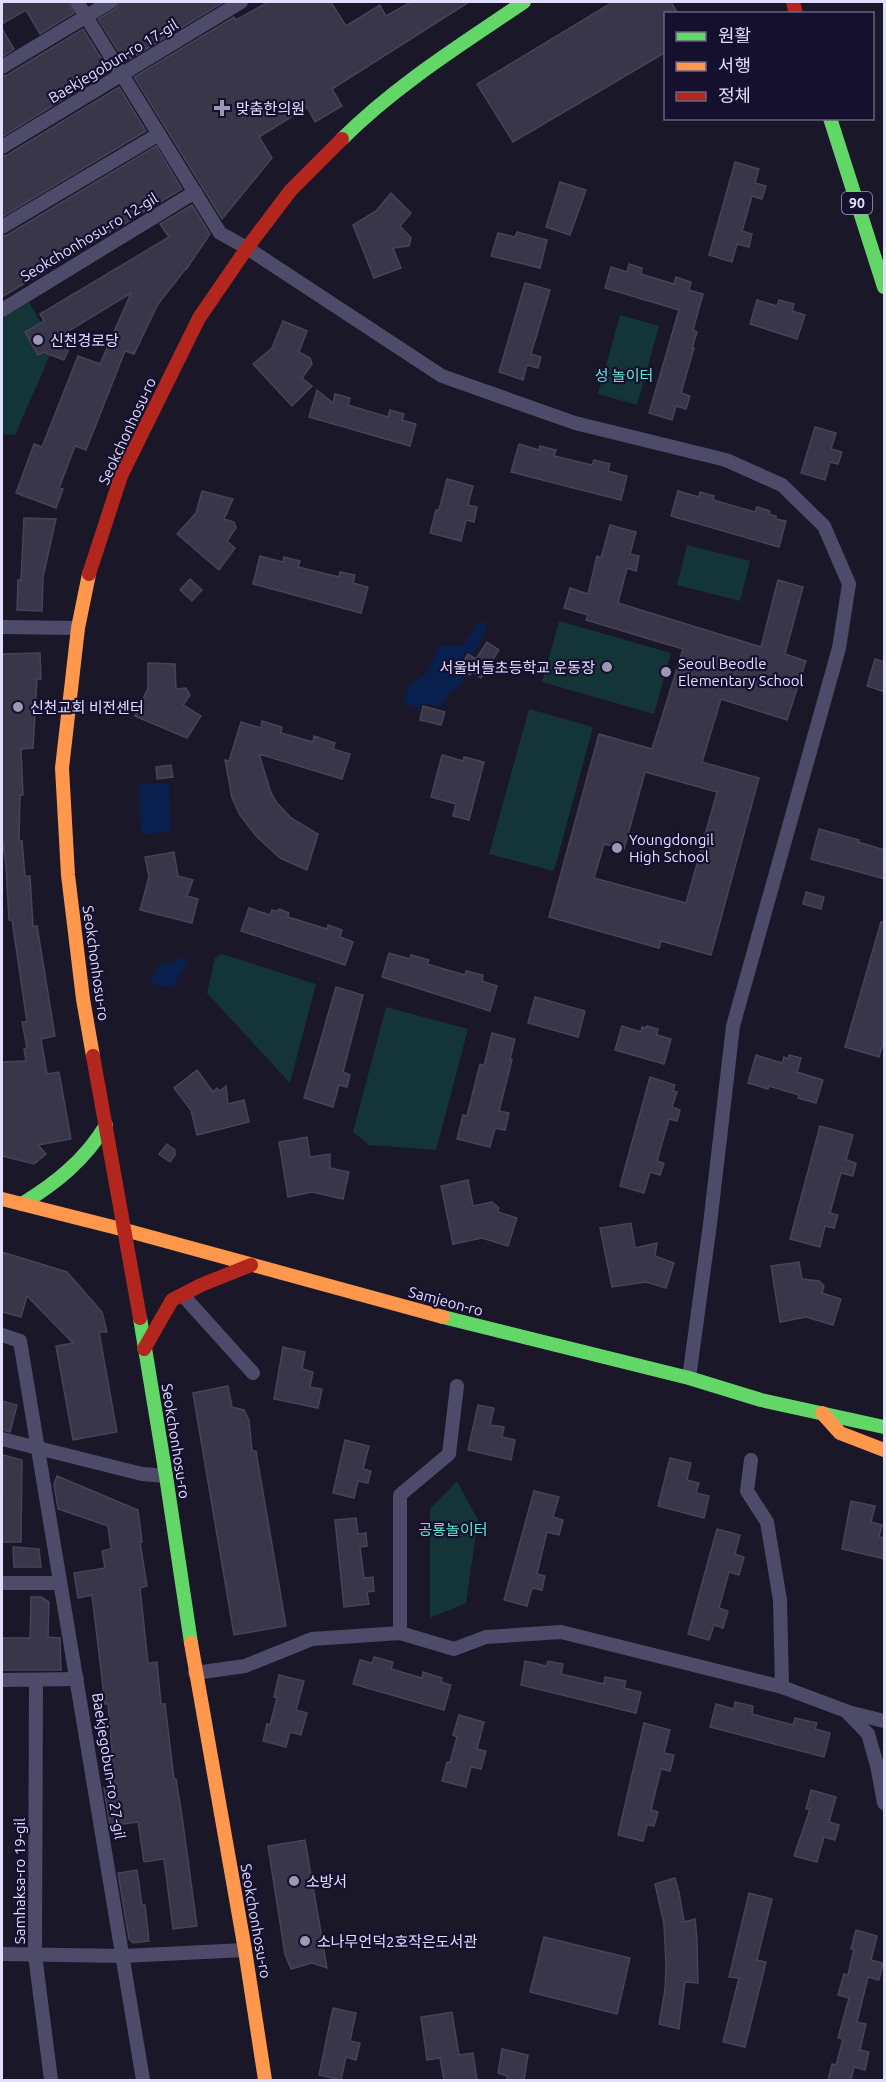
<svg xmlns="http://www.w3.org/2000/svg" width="886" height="2082" viewBox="0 0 886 2082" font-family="Ubuntu,'Noto Sans KR',sans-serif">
	<rect width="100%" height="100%" fill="#1a1728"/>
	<g fill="#133537">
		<path d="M29,302L54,346L15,435L2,434V318Z"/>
		<path d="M620,315L659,326L637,405L598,394Z"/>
		<path d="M687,545L750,561L740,601L677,585Z"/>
		<path d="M559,621L671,653L654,714L542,682Z"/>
		<path d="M529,709L593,727L554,871L489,854Z"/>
		<path d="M222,954L316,984L290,1083L207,993L215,958Z"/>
		<path d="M386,1007L468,1029L436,1150L369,1145L353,1132Z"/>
		<path d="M457,1481L478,1520L466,1603L430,1618V1509Z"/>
	</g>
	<g fill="#091f4d">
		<path d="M479,622H486V632L473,654L467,651L457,667L467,674C460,689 446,692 441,707L422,703L420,709L403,702L409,686L427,673L440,646L464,645Z"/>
		<path d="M169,783L171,832L141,834L139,785Z"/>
		<path d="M180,956L188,964L183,969L174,986L161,987L153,984L151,978L160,966L168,962L173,964Z"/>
	</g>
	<g fill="#3a3649" stroke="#47425a" stroke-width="1.5" fill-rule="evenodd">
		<path d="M2,2H68L74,13L40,34L26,10L2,24Z"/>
		<path d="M119,2H224L125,62L98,19L115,9Z"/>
		<path d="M268,2H331L346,26L380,5L386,16L411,2H469L332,89L342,106L315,122L307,107L259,137L272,158L222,219L134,77L234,17L236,20Z"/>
		<path d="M613,2H671L678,14H666V52L513,142L477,84Z"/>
		<path d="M2,29L14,49L2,57Z"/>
		<path d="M83,29L109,71L2,137V76L7,75Z"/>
		<path d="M119,87L146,131L2,217V156L7,155Z"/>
		<path d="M156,146L182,189L2,297V236L7,235Z"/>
		<path d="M735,162L759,169L755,183L766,186L762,199L752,196L742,231L752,234L749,247L737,244L732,262L709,255Z"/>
		<path d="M560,182L586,190L570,235L546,227Z"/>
		<path d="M391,193L411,213L400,226L411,238L409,246L393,248L401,268L374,278L353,225L376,211Z"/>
		<path d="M192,205L210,234L187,268V267L158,304L134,354L125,351L86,450L75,446L59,488L63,489L56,508L16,493L34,444L42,447L78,356L100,364L131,293L57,338L71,344L64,360L43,352L38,355L25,332L44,321L40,314L169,237L160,224Z"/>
		<path d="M517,232L547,240L540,268L491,256L498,233L515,237Z"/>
		<path d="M629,264L642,268L641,274L674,284L676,277L691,282L689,290L703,294L693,330L697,332L692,348H694L681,393L690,396L686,409L676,406L672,420L649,413L679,310L605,288L611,267L627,272Z"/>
		<path d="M525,283L550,290L531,354L541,357L538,368L527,365L523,380L499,372Z"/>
		<path d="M757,300L777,306L779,300L794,304L792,311L805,315L797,339L750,324Z"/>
		<path d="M283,321L307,331L299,352L310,358L312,364L302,378L312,386L292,406L253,364L272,348Z"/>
		<path d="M317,390L333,403L335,394L350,398L348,405L388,417L390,410L404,414L402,420L416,424L410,446L309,417Z"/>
		<path d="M815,427L836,433L831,449L842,452L838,464L830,462L825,480L801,473Z"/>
		<path d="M519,444L539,450L540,446L556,450L554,456L592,465L594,460L610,464L608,471L627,476L621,500L511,472Z"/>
		<path d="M447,479L473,486L468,505L477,507L474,522L466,520L461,541L430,533L436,510H439Z"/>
		<path d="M202,491L233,499L224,519L234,522L236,528L227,541L235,548L219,570L177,534L196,513Z"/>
		<path d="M678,491L699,497L700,492L714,496L713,500L755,512L757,507L770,511L769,514L776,516V519L786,521L779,547L671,516Z"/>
		<path d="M24,518L56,519L43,577L42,611L17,610L18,580H21Z"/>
		<path d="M610,525L636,532L630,554L639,556L636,571L627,568L618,603L761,647L778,580L803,587L785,654L806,661L787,720L721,699L702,762L759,778L711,955L661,941L659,948L549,917L599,734L652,749L683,649L586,620L588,615L564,608L570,588L588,594L597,556L601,558ZM645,772L717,792L686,903L594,878L604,844L624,849Z"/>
		<path d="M260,556L283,562L284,557L300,561L298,567L339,577L340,572L355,575L353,583L368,587L361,613L253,584Z"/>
		<path d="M190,579L202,590L192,601L180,590Z"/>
		<path d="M487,642L499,650L481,678L472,672L470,675L459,668L468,654L476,659Z"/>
		<path d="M40,653L41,679H37L33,748L21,749L23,795H20L19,841H22L25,876H30L33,926H37L55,1036L41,1039L47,1074L59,1072L71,1139L38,1145L46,1154L34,1164L2,1156V1062L26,1061L24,1049L27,1048L22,1022H27L12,920H9L6,866L2,837V654Z"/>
		<path d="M875,659L885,662V692L867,686Z"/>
		<path d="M148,663L175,664L176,689L186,688L190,695L183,705L201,716L187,738L135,716L148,688Z"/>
		<path d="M423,706L445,712L441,725L420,720Z"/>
		<path d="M262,721L282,727L281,733L313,742L314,736L335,743L333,749L350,754L342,779L259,754L271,793L277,803L291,818L318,834L307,870L280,858L257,837L240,815L232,798L225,760L229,761L241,722L261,728Z"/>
		<path d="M442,755L463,761L464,757L484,762L469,820L453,816L456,804L431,797Z"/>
		<path d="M171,765L173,777L157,779L156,767Z"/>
		<path d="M819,829L859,840L858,842L885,850V879L811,859Z"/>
		<path d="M174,852L178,876L193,880L187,896L198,899L192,923L140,910L149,877L145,857Z"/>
		<path d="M806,892L824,897L821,909L803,904Z"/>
		<path d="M249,908L270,915L272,910L278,911L279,909L289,913L288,917L327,929L328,925L342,930L340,937L353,942L345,965L241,931Z"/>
		<path d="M881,922H885V1037L879,1057L845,1047Z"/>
		<path d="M389,953L410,959L411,955L429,960L427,964L465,975L466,971L483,975L482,981L497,986L490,1011L382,977Z"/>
		<path d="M336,987L363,995L343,1072L350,1075L347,1087L339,1085L333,1107L304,1098Z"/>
		<path d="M535,997L585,1011L578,1037L528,1023Z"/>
		<path d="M622,1026L641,1032L642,1027L646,1028L647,1026L658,1029L657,1035L671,1039L664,1064L615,1050Z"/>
		<path d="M492,1033L515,1039L510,1059L512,1060L499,1111L509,1113L505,1130L495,1128L490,1147L457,1139L463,1115L467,1116L480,1064L484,1066Z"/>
		<path d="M756,1055L782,1063L784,1057L788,1059L789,1055L801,1058L797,1072L823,1080L816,1103L798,1098L799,1095L769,1086L768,1089L748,1083Z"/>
		<path d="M197,1070L213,1092L217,1088L220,1091L226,1086L228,1104L244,1100L249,1122L197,1135L191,1110L174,1088Z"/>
		<path d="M650,1077L675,1085L673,1091L677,1092L672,1107L680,1110L677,1121L669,1119L657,1161L664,1163L660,1175L650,1172L644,1193L620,1186Z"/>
		<path d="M820,1126L853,1135L846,1160L856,1163L853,1176L841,1173L830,1213L838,1215L834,1228L825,1226L820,1247L790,1239Z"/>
		<path d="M307,1137L310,1157L330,1154V1168L349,1172L343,1199L312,1192L288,1197L279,1142Z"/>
		<path d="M167,1144L175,1150V1155L170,1162L159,1154Z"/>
		<path d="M468,1180L473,1206L492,1202L499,1208L498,1212L517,1218L508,1246L482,1238L453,1244L441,1186Z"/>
		<path d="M631,1223L635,1248L657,1243L655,1256L674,1263L666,1288L646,1282L612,1287L600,1228Z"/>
		<path d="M2,1252L67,1272L102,1312L107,1332H99L117,1432L73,1440L56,1346L73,1343L27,1296L21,1317L2,1312Z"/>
		<path d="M799,1262L802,1279L819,1281L824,1286L822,1293L841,1299L833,1325L806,1317L780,1322L771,1266Z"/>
		<path d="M283,1347L305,1352L302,1369L313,1372L310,1387L322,1389L318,1408L274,1399Z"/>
		<path d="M228,1386L232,1407L244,1410L249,1420L252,1451H256L258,1463L286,1626L234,1635L193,1393Z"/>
		<path d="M2,1401L17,1405L10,1432L2,1430Z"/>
		<path d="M478,1405L494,1408L490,1425L504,1427L502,1437L515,1440L511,1460L468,1450Z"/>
		<path d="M345,1440L369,1446L363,1469L371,1471L368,1483L358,1481L354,1498L333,1493Z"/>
		<path d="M3,1455L22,1460L21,1542H2Z"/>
		<path d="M670,1458L691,1463L687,1480L699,1483L696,1493L709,1496L704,1518L658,1506Z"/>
		<path d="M57,1476L138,1510L142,1542H140L147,1586L140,1588L148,1663L157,1662L161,1704H165L174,1779H176L182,1816L197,1926L173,1929L164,1859L144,1862L138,1822L110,1826L104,1788L115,1786L108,1704H105L92,1595L78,1598L74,1573L105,1568L102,1551L111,1549L108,1526L58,1509L54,1484Z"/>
		<path d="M534,1491L559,1497L553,1517L563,1520L559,1535L547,1532L537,1574L545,1576L542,1590L532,1588L527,1606L504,1600Z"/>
		<path d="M851,1501L875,1506L871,1522L882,1525L879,1537L885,1538V1559L842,1549Z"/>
		<path d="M356,1518L358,1534L366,1533L367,1546L360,1547L364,1578L373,1577L374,1591L367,1592L369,1604L344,1607L335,1520Z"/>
		<path d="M717,1529L740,1535L735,1554L744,1557L739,1575L729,1572L719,1608L728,1611L723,1628L714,1625L709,1640L688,1634Z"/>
		<path d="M13,1547L39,1549L41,1567H14Z"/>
		<path d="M31,1597H41L49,1602L48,1637L60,1638L61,1670H2V1638H30Z"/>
		<path d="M374,1657L393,1662L391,1669L422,1678L423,1672L442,1678L441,1682L451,1685L444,1710L353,1684L360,1660L372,1663Z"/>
		<path d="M525,1661L546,1666L548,1661L563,1664L561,1674L604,1684L605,1677L626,1681L624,1688L641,1692L636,1713L521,1685Z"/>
		<path d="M279,1675L304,1681L296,1710L307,1713L301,1735L290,1732L286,1747L263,1741L267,1724L270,1725L277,1698L274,1697Z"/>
		<path d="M735,1702L753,1706L752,1714L793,1725L795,1718L817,1723L815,1729L830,1733L824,1757L710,1727L716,1704L734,1709Z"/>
		<path d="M459,1715L484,1722L477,1749L486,1751L481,1769L471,1767L466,1787L442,1781L447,1762H450L457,1737L453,1735Z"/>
		<path d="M644,1723L670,1730L664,1753L674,1755L670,1771L661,1769L651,1810L658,1812L654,1826L647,1825L643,1841L618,1835Z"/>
		<path d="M811,1790L836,1797L829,1822L839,1825L835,1840L824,1837L817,1862L794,1856L810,1809H806Z"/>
		<path d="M305,1840L327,1968L312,1963L291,1969L285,1954L268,1846Z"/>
		<path d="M137,1870L142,1905H145L149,1941L133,1943L129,1939L118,1873Z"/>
		<path d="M675,1878L679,1892L684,1922L695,1919L697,1939L698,1983L685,1982L679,2029L659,2024L665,1990L666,1965L664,1924L655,1884Z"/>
		<path d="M749,1893L772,1899L757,1960L766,1962L745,2047L723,2042L739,1978L729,1977Z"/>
		<path d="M856,1930L877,1936L871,1960L883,1963L879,1980L868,1977L857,2022L866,2024L860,2050L869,2052L865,2070L854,2067L851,2080H828L832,2064L836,2065L843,2039L838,2038L849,1998L838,1995L844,1974L848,1975L854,1949H851Z"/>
		<path d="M544,1937L630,1958L617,2014L530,1992Z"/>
		<path d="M333,2008L356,2013L350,2041L360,2043L356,2060L346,2057L341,2080L319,2075Z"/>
		<path d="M452,2012L459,2055L473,2053L477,2080H444L440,2058L427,2060L421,2017Z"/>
		<path d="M502,2049L528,2055L524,2080H507V2076L498,2073Z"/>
	</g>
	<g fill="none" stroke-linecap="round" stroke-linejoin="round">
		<g stroke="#4d4b69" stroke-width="14">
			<path d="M77,2L220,233L247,248L442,376L575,423L726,460L782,485L824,526L849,584L839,648L733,1026L710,1224L689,1378"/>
			<path d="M2,67L110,2"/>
			<path d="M2,147L241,2"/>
			<path d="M2,227L159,134"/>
			<path d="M2,310L195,192"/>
			<path d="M2,627L78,628"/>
			<path d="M187,1300L253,1373"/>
			<path d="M2,1335L20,1341L143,2080"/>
			<path d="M2,1439L142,1474L166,1476"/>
			<path d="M751,1460L747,1491L767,1522L780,1600L782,1687"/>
			<path d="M2,1583H60"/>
			<path d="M400,1633V1495L449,1454L457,1386"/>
			<path d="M195,1673L245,1666L312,1639L400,1633L454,1649L486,1637L561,1632L782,1687L846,1711L868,1734L877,1765L884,1803"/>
			<path d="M2,1680L77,1679"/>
			<path d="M36,1680L35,1955L51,2080"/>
			<path d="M848,1712L884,1721"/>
			<path d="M2,1954L123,1956L245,1950"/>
		</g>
		<g stroke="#63d668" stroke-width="14">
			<path d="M830,118L884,287"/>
			<path d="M342,139C396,85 462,44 524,2"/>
			<path d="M22,1204C56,1183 85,1160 106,1125"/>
			<path d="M443,1317L689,1378L761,1400L884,1427"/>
			<path d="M140,1318L166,1476L191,1643"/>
		</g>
		<g stroke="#ff974d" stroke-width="14">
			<path d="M89,574L78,628L62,768L68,875L83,999L93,1056"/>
			<path d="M2,1199L125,1230L443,1317"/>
			<path d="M822,1413L840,1433L884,1450"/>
			<path d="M191,1643L245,1950L265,2080"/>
		</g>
		<g stroke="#b3261e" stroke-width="14">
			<path d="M793,2L796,14"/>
			<path d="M89,574L121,476L199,318L247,248L291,190L342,139"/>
			<path d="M93,1056L140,1318"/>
			<path d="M144,1349L172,1300L201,1285L251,1265"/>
		</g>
	</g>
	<g fill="#9c98b4" stroke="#16102f" stroke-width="2">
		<path d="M219 99h6v6h6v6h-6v6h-6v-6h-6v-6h6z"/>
		<circle cx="38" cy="340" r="6"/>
		<circle cx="607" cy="667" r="6"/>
		<circle cx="666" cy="672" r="6"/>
		<circle cx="18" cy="707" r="6"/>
		<circle cx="617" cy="848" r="6"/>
		<circle cx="294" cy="1881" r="6"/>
		<circle cx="305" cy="1941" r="6"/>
	</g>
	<g text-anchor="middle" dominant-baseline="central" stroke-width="4.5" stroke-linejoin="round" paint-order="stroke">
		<rect fill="#16102f" stroke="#a5a0c1" stroke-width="1.5" x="842" y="192" width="30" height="22" rx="4.5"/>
		<g font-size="14" font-weight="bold" fill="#e2deff">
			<text x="857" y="203">90</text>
		</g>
		<g font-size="15" fill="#e2deff" stroke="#16102f">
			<text transform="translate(113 61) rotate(-31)">Baekjegobun-ro 17-gil</text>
			<text transform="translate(89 237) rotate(-31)">Seokchonhosu-ro 12-gil</text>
			<text transform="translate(127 431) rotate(-65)">Seokchonhosu-ro</text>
			<text transform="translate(96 963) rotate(82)">Seokchonhosu-ro</text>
			<text transform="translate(446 1301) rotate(15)">Samjeon-ro</text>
			<text transform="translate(176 1441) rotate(81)">Seokchonhosu-ro</text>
			<text transform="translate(109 1766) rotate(81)">Baekjegobun-ro 27-gil</text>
			<text transform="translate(19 1881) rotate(-90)">Samhaksa-ro 19-gil</text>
			<text transform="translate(256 1921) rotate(80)">Seokchonhosu-ro</text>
		</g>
		<g font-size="15" fill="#e2deff" stroke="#16102f" text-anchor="start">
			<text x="236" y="108">맞춤한의원</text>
			<text x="50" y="340">신천경로당</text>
			<text x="678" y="663">Seoul Beodle<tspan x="678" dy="17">Elementary School</tspan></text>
			<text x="595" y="667" text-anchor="end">서울버들초등학교 운동장</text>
			<text x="30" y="707">신천교회 비전센터</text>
			<text x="629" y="839">Youngdongil<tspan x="629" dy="17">High School</tspan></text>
			<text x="306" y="1881">소방서</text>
			<text x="317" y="1941">소나무언덕2호작은도서관</text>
		</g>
		<g font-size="15" fill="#5eeacb" stroke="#16102f">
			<text x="624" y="375">성 놀이터</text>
			<text x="453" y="1529">공룡놀이터</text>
		</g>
	</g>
	<rect width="886" height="2082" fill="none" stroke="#e2deff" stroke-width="6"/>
	<rect x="664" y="12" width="210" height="108" fill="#16102f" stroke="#686282" stroke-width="1.5"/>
	<rect x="676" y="32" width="30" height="9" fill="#63d668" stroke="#686282" stroke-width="1.5"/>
	<text x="718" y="42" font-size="18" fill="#e2deff">원활</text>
	<rect x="676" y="62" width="30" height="9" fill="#ff974d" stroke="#686282" stroke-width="1.5"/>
	<text x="718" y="72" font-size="18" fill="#e2deff">서행</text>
	<rect x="676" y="92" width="30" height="9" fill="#b3261e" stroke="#686282" stroke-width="1.5"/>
	<text x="718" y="102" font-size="18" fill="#e2deff">정체</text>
</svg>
